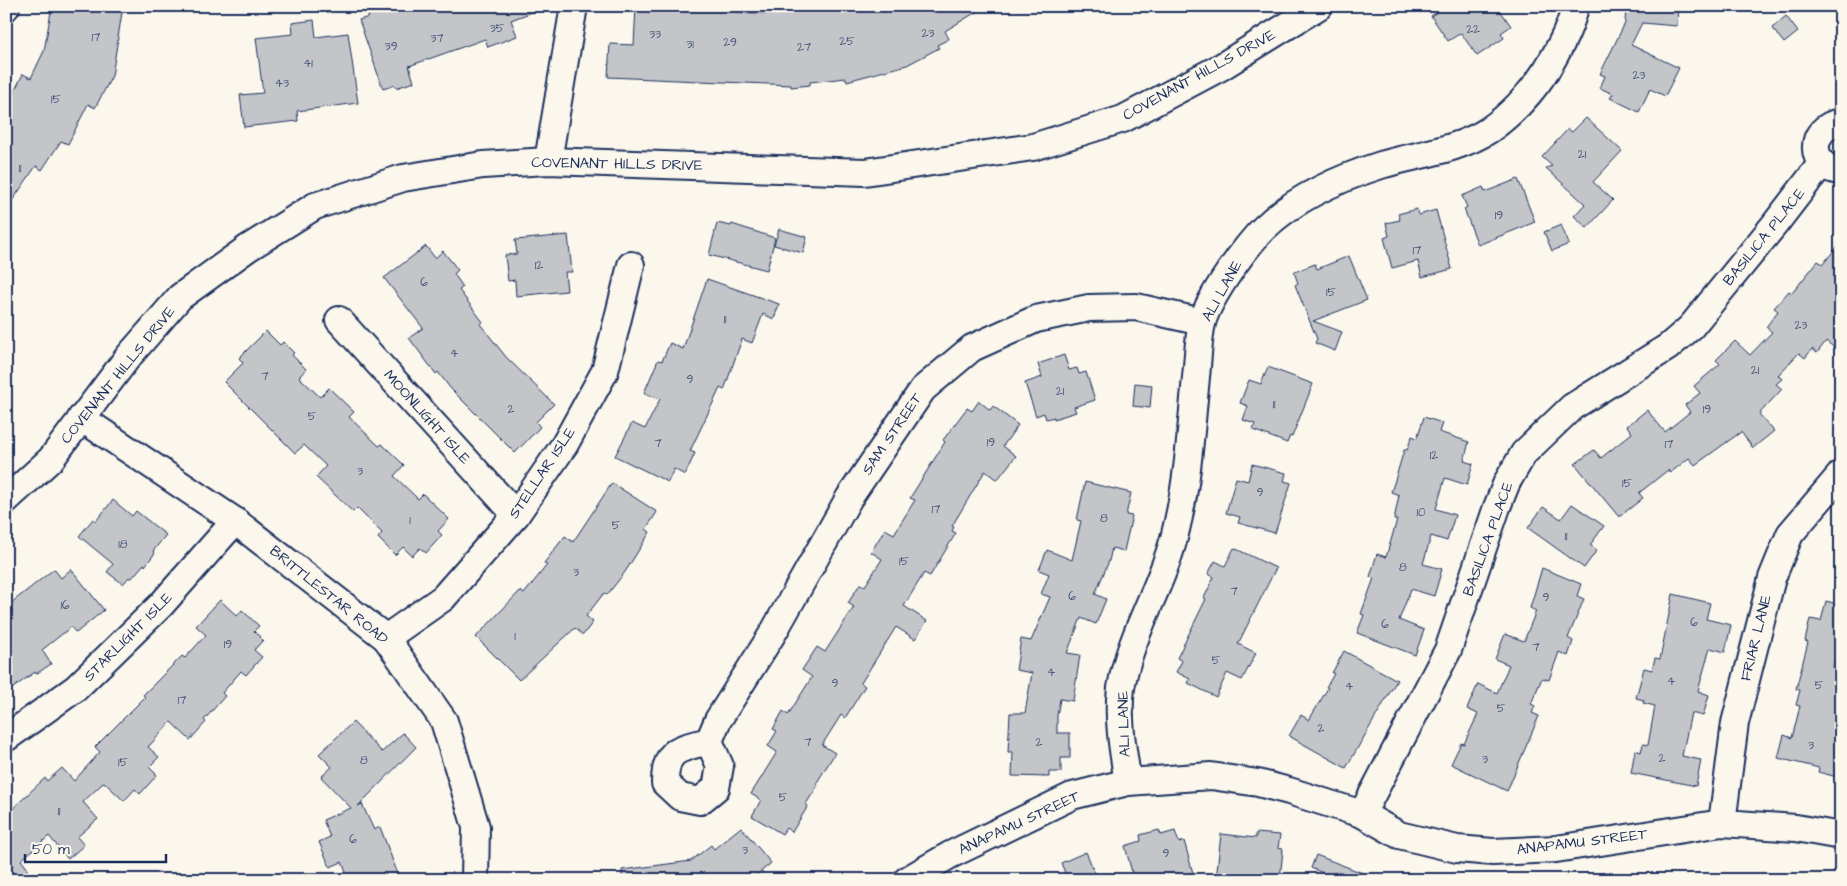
<svg xmlns="http://www.w3.org/2000/svg" width="1847" height="886" viewBox="0 0 1847 886" font-family="'Architects Daughter',sans-serif">
	<rect width="100%" height="100%" fill="#fbf7ec"/>
	<filter id="ink" filterUnits="userSpaceOnUse"><feTurbulence type="fractalNoise" baseFrequency=".02" numOctaves="2"/><feDisplacementMap in="SourceGraphic" scale="10" xChannelSelector="R" yChannelSelector="G"/><feConvolveMatrix kernelMatrix="1 2 1 2 8 2 1 2 1" color-interpolation-filters="sRGB"/></filter>
	<g filter="url(#ink)">
		<g fill="#c3c5c9" stroke="#1b2f5e">
			<path d="M52,6H123L112,76L95,108L88,104L68,144L61,141L42,170L36,166L6,210V108L23,74L31,78L44,51Z"/>
			<path d="M384,6H542L543,8L511,20L517,36L488,47L485,39L409,66L414,82L396,88L395,85L383,89L359,20L369,17L367,12Z"/>
			<path d="M636,6H736V12L784,14L783,6H986L945,31L949,39L937,45L939,48L907,65L847,81L846,78L810,82V85L791,87V85L608,77L610,44L634,45Z"/>
			<path d="M1446,6H1466L1470,12L1479,6H1497L1511,26L1501,33L1504,38L1477,56L1461,33L1448,41L1431,16Z"/>
			<path d="M1626,6H1678L1677,26L1642,23L1631,45L1679,68L1665,96L1650,89L1639,112L1610,98L1613,94L1600,88L1605,76L1600,74L1625,23Z"/>
			<path d="M1786,16L1798,32L1784,43L1772,28Z"/>
			<path d="M314,20L316,37L348,33L358,103L297,111L298,121L244,127L240,95L263,93L256,38L293,34L292,23Z"/>
			<path d="M1586,118L1622,151L1593,182L1613,200L1587,228L1574,216L1585,204L1546,168L1552,166L1542,157L1568,129L1572,132Z"/>
			<path d="M1518,179L1535,222L1478,245L1464,209L1467,207L1462,196L1483,187L1485,192Z"/>
			<path d="M1417,209L1419,215L1436,210L1452,269L1422,277L1418,261L1392,268L1384,238L1389,236L1386,223L1400,220L1398,214Z"/>
			<path d="M717,223L731,226L732,224L775,238L767,270L709,255Z"/>
			<path d="M1561,225L1569,244L1552,251L1544,232Z"/>
			<path d="M779,229L807,237L803,253L774,245Z"/>
			<path d="M568,235L572,272H565L567,291L516,296L515,280L508,281L505,255L517,254L515,240Z"/>
			<path d="M1841,242V353L1826,341L1817,353L1812,349L1805,358L1799,353L1778,375L1782,379L1776,384L1782,389L1759,414L1774,431L1753,448L1741,432L1695,465L1689,458L1670,473L1668,470L1639,493L1643,498L1619,517L1575,464L1594,450L1601,458L1632,433L1627,426L1647,410L1665,432L1690,412L1685,405L1700,393L1694,386L1720,364L1716,360L1735,341L1750,355L1772,332L1766,327L1778,311L1774,308L1789,291L1792,293L1818,261L1823,264Z"/>
			<path d="M426,246L435,258L443,251L458,270L454,274L463,287L459,290L483,322L480,324L506,357L554,404L536,422L540,427L515,453L450,388L438,372L436,374L409,338L423,328L384,278Z"/>
			<path d="M1349,256L1367,300L1313,321L1342,332L1335,351L1315,343L1317,339L1295,285L1298,283L1294,272L1315,264L1317,269Z"/>
			<path d="M707,279L779,304L774,319L763,314L752,343L742,339L724,390L720,388L690,451L695,453L685,475L674,469L668,482L615,456L632,423L645,429L660,399L644,393L658,360L662,361L670,343L683,349Z"/>
			<path d="M266,331L280,345L283,342L294,353L292,355L306,369L299,377L320,397L329,388L354,412L349,417L379,446L382,444L404,465L394,476L418,499L423,494L449,519L438,531L442,535L426,553L420,548L412,556L403,547L395,555L378,538L382,533L357,508L353,512L316,477L326,466L304,445L295,453L224,382L243,363L239,358Z"/>
			<path d="M1064,355L1069,370L1077,368L1079,374L1086,372L1095,400L1074,407L1076,412L1054,419V417L1046,419L1044,413L1036,416L1025,383L1042,377L1038,364Z"/>
			<path d="M1268,367L1313,384L1292,437L1290,436L1287,443L1253,430L1255,424L1243,420L1248,406L1240,403L1249,380L1261,384Z"/>
			<path d="M1135,383L1152,385L1150,408L1133,406Z"/>
			<path d="M979,401L990,410L993,406L1018,425L1003,446L1016,456L997,480L985,471L952,526L954,527L952,531L956,533L930,576L924,573L904,606L927,621L915,639L896,627L861,683L865,686L845,718L841,715L822,745L835,753L816,784L818,785L806,804L808,806L792,832L786,828L782,834L752,816L761,800L751,794L777,752L768,746L777,731L773,729L783,711L788,715L812,677L802,670L817,647L825,652L854,607L848,603L860,584L865,586L882,559L871,552L885,529L894,534L915,500L910,498L945,442L943,440L967,408L972,411Z"/>
			<path d="M1424,417L1442,423L1439,432L1469,442L1464,461L1473,464L1467,485L1445,478L1436,509L1455,515L1447,541L1431,536L1423,564L1442,569L1434,596L1411,589L1399,620L1424,630L1415,655L1357,633L1364,615L1361,614L1374,578L1370,577L1377,554L1386,557L1397,520H1394L1399,495L1391,492L1396,477L1404,450H1407L1412,436L1417,438Z"/>
			<path d="M1252,464L1286,473L1284,481L1291,483L1275,533L1238,523L1240,517L1226,513L1236,478L1248,481Z"/>
			<path d="M1085,482L1131,493L1126,515L1132,516L1124,551L1112,548L1109,561L1095,594L1106,599L1096,624L1081,618L1067,653L1080,655L1073,701L1060,699L1057,716V733H1070V758H1061V772H1049V777L1012,776L1013,752H1008L1010,713H1025L1032,673L1016,670L1021,639L1031,641L1050,597L1041,594L1049,574L1039,570L1047,550L1072,560L1081,521L1077,520Z"/>
			<path d="M612,483L657,512L646,529L650,532L625,572L607,595L604,593L586,616L593,622L583,635L575,628L519,680L476,637L520,591L524,594L547,565L544,563L565,536L573,542Z"/>
			<path d="M113,500L132,516L136,511L166,535L153,551L155,553L145,566L144,564L131,579L129,577L123,584L107,572L113,564L79,536L93,519L96,521Z"/>
			<path d="M1572,504L1604,526L1590,545L1597,550L1584,568L1528,528L1543,507L1561,519Z"/>
			<path d="M1234,548L1276,568L1238,644L1256,653L1242,680L1227,673L1216,697L1188,683L1190,679L1176,672L1182,661L1177,658L1206,599L1204,598L1214,577L1208,574L1215,561L1225,566Z"/>
			<path d="M1542,568L1581,584L1577,596L1584,599L1568,638L1573,641L1568,656L1559,652L1549,680L1542,678L1531,704L1535,706L1532,713L1539,716L1507,791L1451,764L1461,743L1464,744L1478,714L1467,709L1478,684L1497,693L1509,665L1495,659L1505,634L1524,641L1536,611L1530,608Z"/>
			<path d="M54,569L61,578L71,569L104,610L76,633L71,627L42,650L51,664L36,674L35,672L6,693V607Z"/>
			<path d="M1673,594L1710,603L1706,619L1731,625L1725,652L1710,648L1698,691L1709,695L1703,716L1691,713L1682,756L1701,760L1696,786L1631,773L1635,750L1641,752L1643,744L1648,745L1655,706L1643,703L1644,700L1636,698L1644,668L1652,670L1655,658L1660,659Z"/>
			<path d="M220,600L237,616L242,610L259,626L254,631L263,640L254,650L262,657L246,675L241,671L222,693L225,696L204,720L206,722L190,740L171,722L148,747L159,757L149,767L157,775L140,794L135,789L124,801L104,782L83,802L98,819L77,837L84,845L68,859L49,836L21,860L28,869L16,880H6V815L45,778L47,781L62,768L74,781L100,752L95,747L145,697L143,695L182,656L185,658L206,635L196,626Z"/>
			<path d="M1826,601L1841,605V634L1833,667L1841,668V778L1818,772L1819,768L1778,758L1784,735L1792,738L1800,706L1796,705L1800,690L1796,689L1808,642L1805,641L1810,619L1821,621Z"/>
			<path d="M1344,651L1397,680L1346,768L1289,736L1301,715L1309,720L1328,688L1326,687L1334,674L1332,673Z"/>
			<path d="M353,722L382,752L403,733L416,747L358,806L362,804L374,830L380,827L399,877L390,880H349L342,862L330,867L319,842L330,837L323,820L351,808L321,777L332,767L319,754Z"/>
			<path d="M741,827L771,863L751,880H704L700,875L661,880H622V870L691,861L711,845L714,849Z"/>
			<path d="M1159,830L1161,835L1175,831L1179,843L1184,841L1193,873L1168,880H1134L1125,846L1141,841L1140,835Z"/>
			<path d="M1256,833L1280,835L1278,848L1283,849L1280,880H1216L1221,834L1256,838Z"/>
			<path d="M1086,852L1098,880H1068L1061,863Z"/>
			<path d="M1316,855L1378,879V880H1326L1328,875L1311,868Z"/>
		</g>
		<g fill="none" stroke-linecap="round" stroke-linejoin="round">
			<defs>
				<g id="minor">
					<path d="M6,7V6"/>
					<path d="M1841,122C1807,127 1808,169 1841,171"/>
					<path d="M548,161L574,6"/>
					<path d="M339,320L516,515"/>
					<path d="M81,418L235,521L386,638L444,721L476,827L475,880"/>
					<path d="M6,500L51,459L128,357L180,297L248,248L315,206L403,178L483,165L548,161L865,172L1033,147L1123,119L1221,67L1319,6"/>
					<path d="M386,638L443,598L516,515L565,444L605,371L631,265"/>
					<path d="M6,738L76,688L161,605L235,521"/>
					<path d="M709,741L720,766L716,788L700,801L680,797L665,783C665,748 679,749 709,741L718,720L773,633L849,498L923,389L972,348L1036,319L1089,308L1136,307L1202,322"/>
					<path d="M1128,782C1123,752 1117,718 1121,688C1130,634 1162,587 1175,534C1188,483 1191,429 1196,377C1198,360 1198,340 1202,323C1209,297 1245,247 1264,228C1296,197 1340,178 1381,165C1417,154 1457,151 1489,130C1512,114 1532,92 1547,69C1558,51 1571,28 1575,6"/>
					<path d="M1362,814L1448,650L1497,507L1507,482L1524,453L1572,407L1668,347L1691,327L1775,224L1822,163"/>
					<path d="M1722,823L1735,723L1772,578L1790,534L1841,474"/>
					<path d="M907,880L950,855L1072,796L1128,782L1211,776L1258,783L1289,791L1362,814L1399,835L1457,849L1493,852L1556,849L1722,823L1796,828L1841,836"/>
				</g>
			</defs>
			<use href="#minor" stroke="#1b2f5e" stroke-width="30"/>
			<use href="#minor" stroke="#fbf7ec" stroke-width="26"/>
		</g>
	</g>
	<g text-anchor="middle" dominant-baseline="central" stroke-width="5" stroke-linejoin="round" paint-order="stroke">
		<g font-size="12" fill="#455479">
			<text x="497" y="28">35</text>
			<text x="1473" y="29">22</text>
			<text x="928" y="33">23</text>
			<text x="655" y="34">33</text>
			<text x="96" y="37">17</text>
			<text x="437" y="38">37</text>
			<text x="847" y="41">25</text>
			<text x="730" y="42">29</text>
			<text x="690" y="44">31</text>
			<text x="391" y="46">39</text>
			<text x="804" y="47">27</text>
			<text x="308" y="63">41</text>
			<text x="1639" y="75">23</text>
			<text x="282" y="83">43</text>
			<text x="56" y="99">15</text>
			<text x="1582" y="154">21</text>
			<text x="20" y="168">11</text>
			<text x="1499" y="215">19</text>
			<text x="1417" y="250">17</text>
			<text x="539" y="265">12</text>
			<text x="424" y="282">6</text>
			<text x="1331" y="292">15</text>
			<text x="725" y="319">11</text>
			<text x="1801" y="325">23</text>
			<text x="454" y="353">4</text>
			<text x="1755" y="370">21</text>
			<text x="265" y="376">7</text>
			<text x="690" y="379">9</text>
			<text x="1060" y="391">21</text>
			<text x="1274" y="404">11</text>
			<text x="511" y="409">2</text>
			<text x="1707" y="409">19</text>
			<text x="312" y="416">5</text>
			<text x="991" y="442">19</text>
			<text x="658" y="443">7</text>
			<text x="1669" y="444">17</text>
			<text x="1434" y="455">12</text>
			<text x="360" y="471">3</text>
			<text x="1627" y="483">15</text>
			<text x="1260" y="492">9</text>
			<text x="936" y="509">17</text>
			<text x="1421" y="512">10</text>
			<text x="1104" y="518">8</text>
			<text x="410" y="520">1</text>
			<text x="616" y="525">5</text>
			<text x="1566" y="536">11</text>
			<text x="123" y="544">18</text>
			<text x="904" y="561">15</text>
			<text x="1403" y="567">8</text>
			<text x="576" y="572">3</text>
			<text x="1234" y="591">7</text>
			<text x="1072" y="596">6</text>
			<text x="1546" y="597">9</text>
			<text x="65" y="605">16</text>
			<text x="1694" y="622">6</text>
			<text x="1385" y="624">6</text>
			<text x="515" y="636">1</text>
			<text x="228" y="644">19</text>
			<text x="1536" y="647">7</text>
			<text x="1216" y="660">5</text>
			<text x="1051" y="672">4</text>
			<text x="1671" y="681">4</text>
			<text x="835" y="683">9</text>
			<text x="1819" y="685">5</text>
			<text x="1349" y="686">4</text>
			<text x="182" y="700">17</text>
			<text x="1501" y="708">5</text>
			<text x="1321" y="728">2</text>
			<text x="808" y="742">7</text>
			<text x="1039" y="742">2</text>
			<text x="1811" y="745">3</text>
			<text x="1662" y="758">2</text>
			<text x="1485" y="759">3</text>
			<text x="364" y="760">8</text>
			<text x="123" y="762">15</text>
			<text x="783" y="797">5</text>
			<text x="59" y="811">11</text>
			<text x="353" y="839">6</text>
			<text x="745" y="850">3</text>
			<text x="1166" y="853">9</text>
		</g>
		<g font-size="15" fill="#1b2f5e" stroke="#fbf7ec">
			<text transform="translate(1199 75) rotate(-29)">COVENANT HILLS DRIVE</text>
			<text transform="translate(617 164) rotate(1)">COVENANT HILLS DRIVE</text>
			<text transform="translate(1764 237) rotate(-51)">BASILICA PLACE</text>
			<text transform="translate(1222 291) rotate(-61)">ALI LANE</text>
			<text transform="translate(118 375) rotate(-51)">COVENANT HILLS DRIVE</text>
			<text transform="translate(427 417) rotate(48)">MOONLIGHT ISLE</text>
			<text transform="translate(892 434) rotate(-56)">SAM STREET</text>
			<text transform="translate(542 473) rotate(-56)">STELLAR ISLE</text>
			<text transform="translate(1488 539) rotate(-70)">BASILICA PLACE</text>
			<text transform="translate(329 595) rotate(39)">BRITTLESTAR ROAD</text>
			<text transform="translate(128 637) rotate(-45)">STARLIGHT ISLE</text>
			<text transform="translate(1756 638) rotate(-76)">FRIAR LANE</text>
			<text transform="translate(1124 724) rotate(-92)">ALI LANE</text>
			<text transform="translate(1019 823) rotate(-25)">ANAPAMU STREET</text>
			<text transform="translate(1582 842) rotate(-7)">ANAPAMU STREET</text>
		</g>
	</g>
	<rect width="1847" height="886" fill="none" stroke="#fbf7ec" stroke-width="25"/>
	<rect x="12" y="12" width="1822" height="861" fill="none" stroke="#1b2f5e" stroke-width="2" filter="url(#ink)"/>
	<path d="M25 854v8h141v-8" fill="none" stroke="#1b2f5e" stroke-width="2.5"/>
	<text x="32" y="854" font-size="15" fill="#1b2f5e" stroke="#fbf7ec" stroke-width="4" paint-order="stroke">50 m</text>
</svg>
